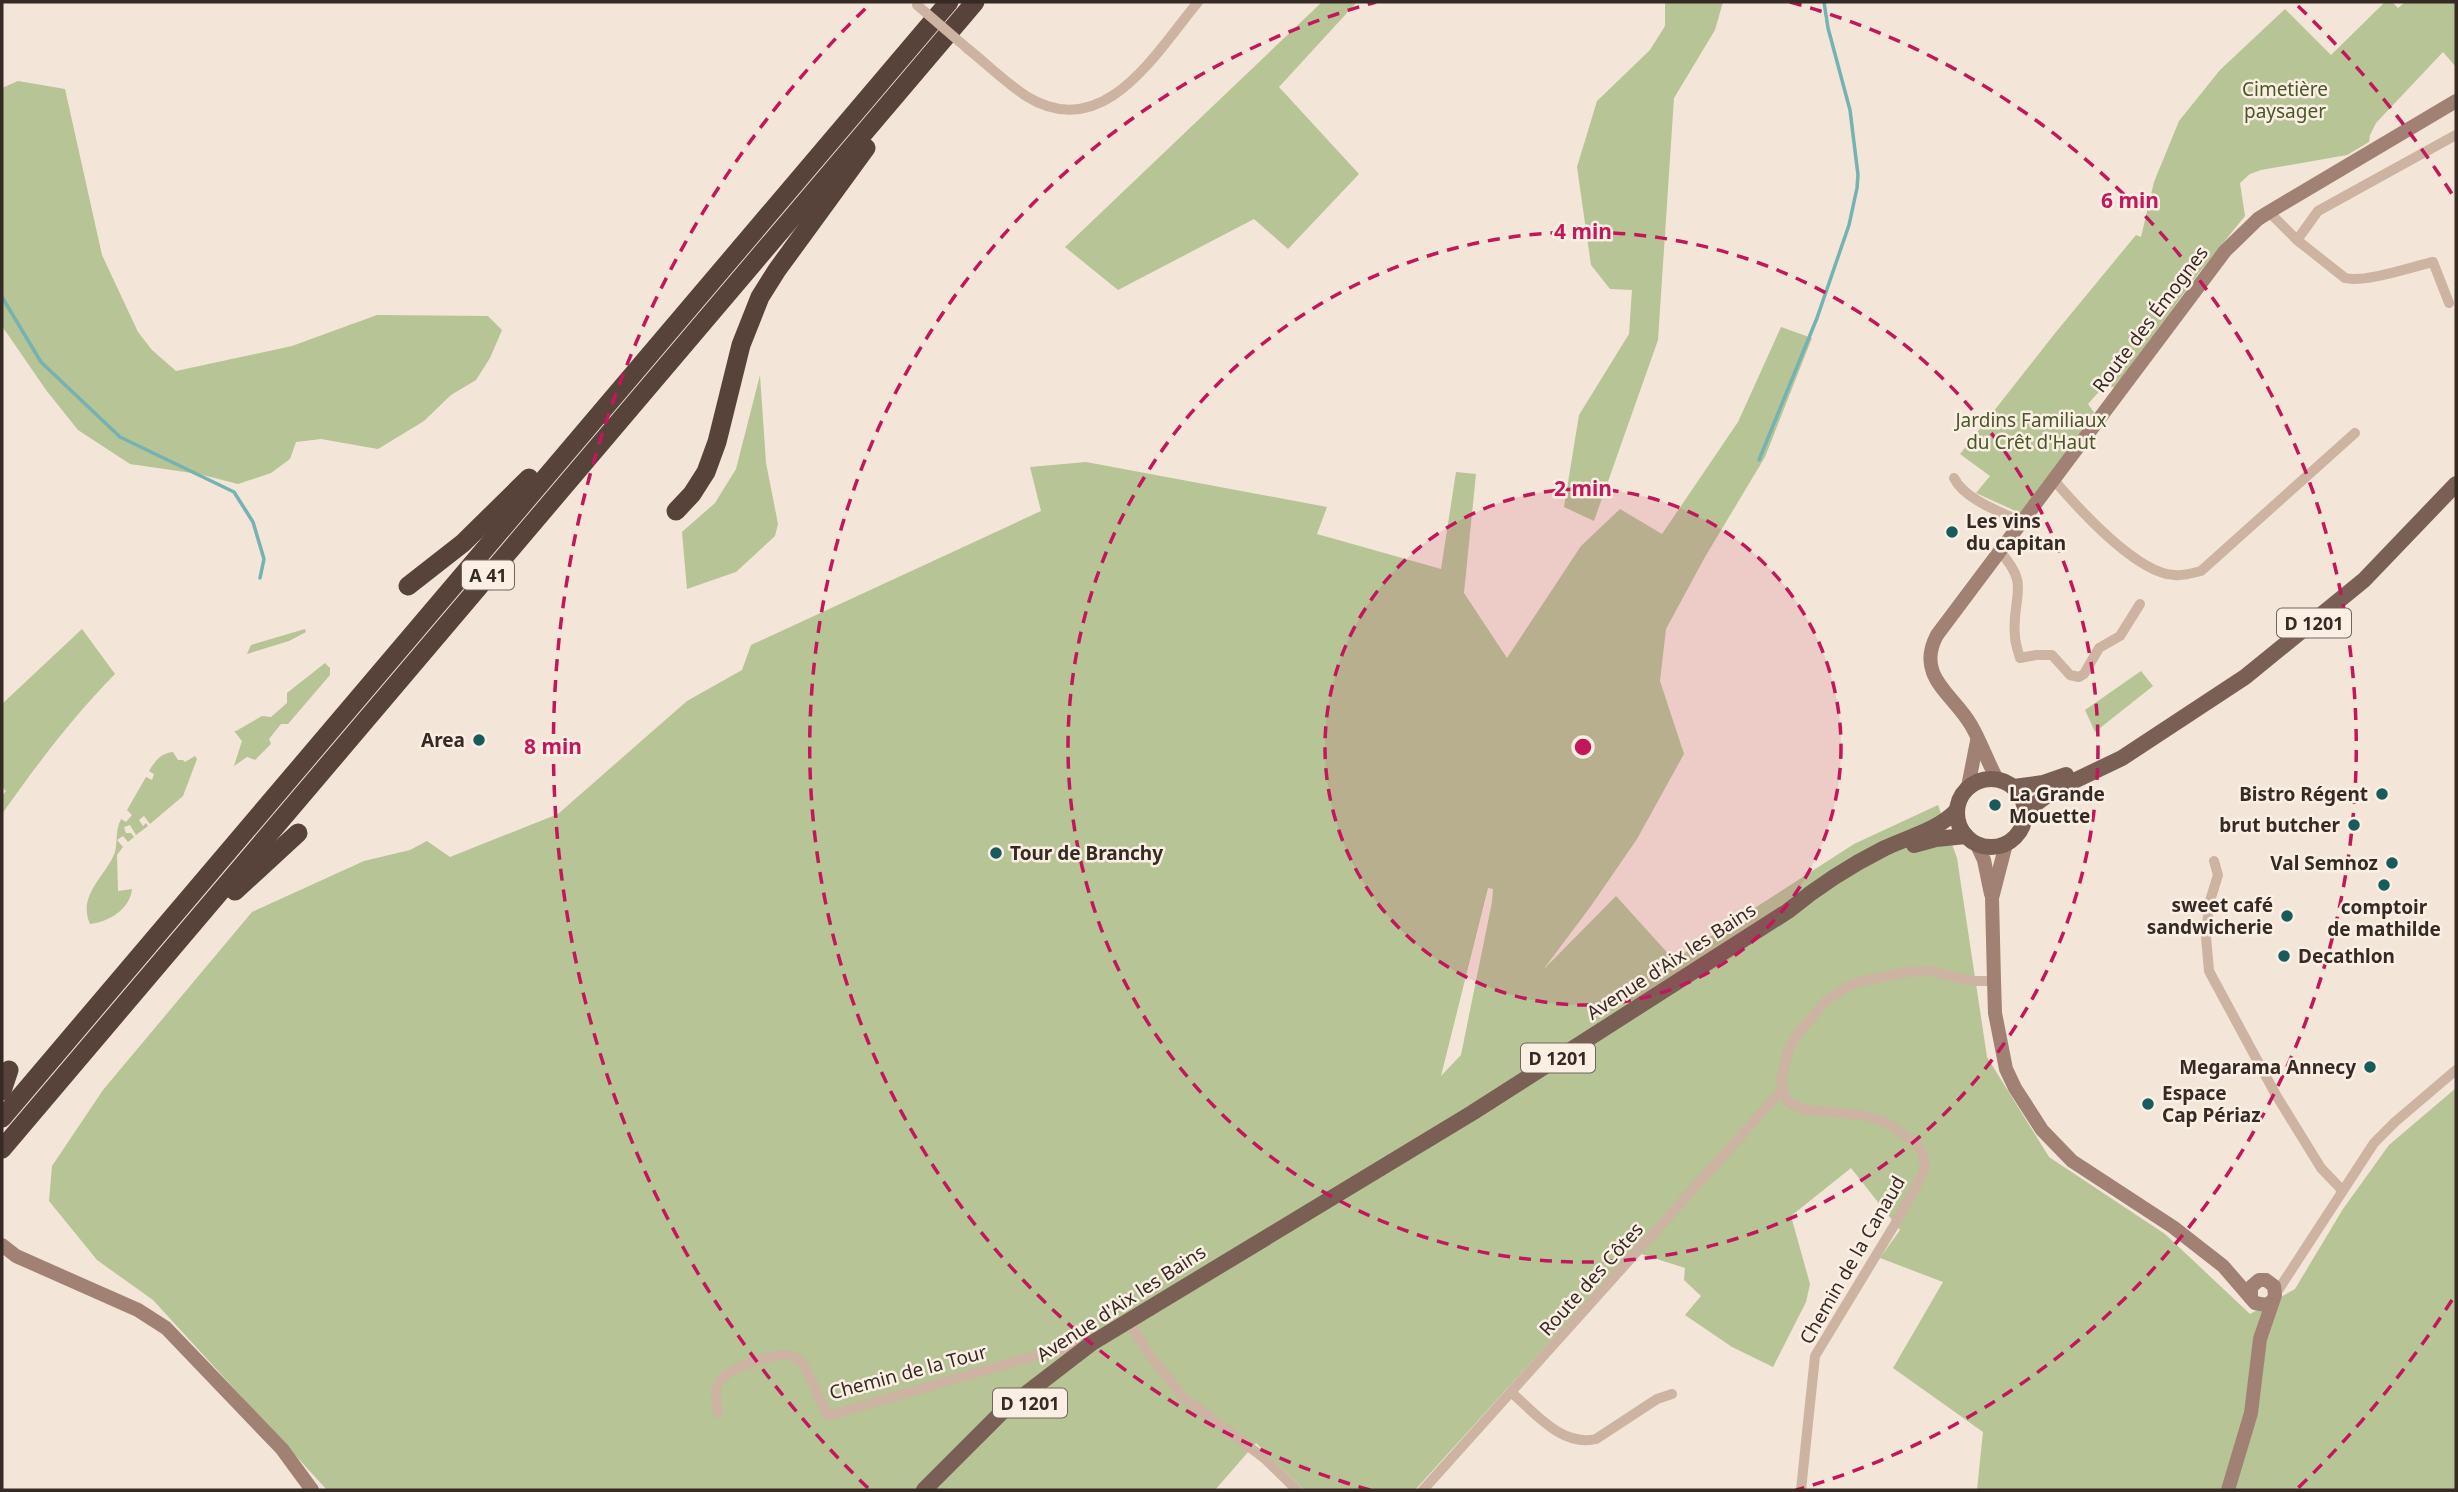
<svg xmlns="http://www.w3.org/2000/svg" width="2458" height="1492" font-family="'Noto Sans',sans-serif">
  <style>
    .green { fill: #b7c496; fill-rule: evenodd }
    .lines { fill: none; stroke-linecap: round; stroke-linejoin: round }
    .stream { stroke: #74b3b2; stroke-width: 3.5 }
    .street { stroke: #ccb3a2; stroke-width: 10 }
    .secondary { stroke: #a08174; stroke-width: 14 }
    .primary { stroke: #7a5f55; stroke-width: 16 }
    .highway { stroke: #58433b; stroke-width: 19 }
    .street-bridge { stroke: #ccb3a2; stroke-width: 10 }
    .ring { fill: none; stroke: #c2185b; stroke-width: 3.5; stroke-dasharray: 12 9 }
    .poi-dot { fill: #175b5c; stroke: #fbefe4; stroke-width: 2.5 }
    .labels { text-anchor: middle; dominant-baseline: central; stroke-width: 5; stroke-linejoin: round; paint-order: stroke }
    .shield { fill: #fbefe4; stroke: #71655e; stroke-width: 2 }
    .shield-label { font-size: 18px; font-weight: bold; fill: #362a25 }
    .park-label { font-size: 19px; fill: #485727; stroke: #fbefe4 }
    .street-label { font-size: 19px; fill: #362a25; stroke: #fbefe4 }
    .poi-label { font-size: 19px; font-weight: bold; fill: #362a25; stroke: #fbefe4; text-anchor: end }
    .centre { fill: #c2185b; stroke: #fbefe4; stroke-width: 3.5 }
    .ring-label { font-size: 21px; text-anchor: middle; font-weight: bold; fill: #c2185b; stroke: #fbefe4; stroke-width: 5; stroke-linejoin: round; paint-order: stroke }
  </style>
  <rect width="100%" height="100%" fill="#f3e5d7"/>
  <g class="green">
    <polygon points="1322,2 1357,2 1279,87 1359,174 1288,249 1254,219 1118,290 1065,247"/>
    <polygon points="1665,2 1723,2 1715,30 1674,98 1658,340 1594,521 1564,507 1579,415 1629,334 1632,290 1610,289 1591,265 1577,167 1597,101 1650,50 1665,26"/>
    <polygon points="2385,2 2392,2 2398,8 2405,2 2456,2 2456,67 2443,52 2376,123 2370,135 2369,142 2347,155 2261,170 2250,174 2240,183 2245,216 2198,274 2115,387 2103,387 2088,404 2095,414 2020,513 1976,493 1990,476 1960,454 2056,332 2136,235 2141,237 2154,182 2179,121 2220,70 2285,9 2331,55"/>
    <polygon points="18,81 65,89 102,255 138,332 152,350 176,371 292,346 377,315 488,316 502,330 490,358 476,380 451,395 424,421 378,449 321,439 296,442 290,459 271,473 238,484 199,474 130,464 78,430 46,390 2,326 2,88"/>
    <path d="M1781,327L1812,338L1765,457L1705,557L1666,629L1660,681L1684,754L1637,839L1591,906L1543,970L1616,896L1674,960L1854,844L1938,805L1957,858L1987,1057L2049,1157L2165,1234L2250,1314L2295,1289L2343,1209L2389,1145L2456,1088V1490H1977L1983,1432L1893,1368L1943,1282L1880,1258L1900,1230L1851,1168L1791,1216L1810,1284L1806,1302L1773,1367L1732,1347L1685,1315L1701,1296L1684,1280L1685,1268L1632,1251L1415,1490H1304L1256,1443L1215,1490H327L153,1300L97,1260L49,1201L52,1166L103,1090L252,912L364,861L410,850L427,841L450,857L558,814L687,701L742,670L751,645L1041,511L1030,467L1086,462L1327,507L1317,534L1441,569L1456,472L1476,474L1464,593L1507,658L1581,546L1620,509L1662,534L1738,422ZM1488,888L1493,889L1492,902L1461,1055L1441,1076Z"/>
    <polygon points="760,375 766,463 778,524 775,536 736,572 687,589 682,532 715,503 736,469"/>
    <path d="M82,629L115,674C71,719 38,763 2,814V796L6,791L2,787V704Z"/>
    <polygon points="305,629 306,632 289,641 247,654 251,645"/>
    <polygon points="325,663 330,668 330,675 288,724 281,724 269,739 271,744 255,760 247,757 234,766 242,741 234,731 236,731 262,716 271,717 287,703 287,693"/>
    <polygon points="2141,671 2153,686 2095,732 2085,710"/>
    <path d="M173,752L178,760H183L185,762L195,756L197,759L183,796L150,824L144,816L139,820L143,826L146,823L148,826L136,835L130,825L124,827L126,833H131L134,837L128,842L123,836L117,840L123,847L117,855L118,891L132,889C130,909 109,922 90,924C78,897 102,879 113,857C119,846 114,832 121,819L126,822L132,815L127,810L146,777L152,780L154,774L149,771C155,761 161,753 173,752Z"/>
  </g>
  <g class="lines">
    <g class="stream">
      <polyline points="2,297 41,362 120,437 234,492 253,522 264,559 260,578"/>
      <polyline points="1759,460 1817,318 1849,225 1857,188 1858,175 1850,110 1828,28 1824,2"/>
    </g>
    <g class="street">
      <path d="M968,49C987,64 1006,83 1026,96C1104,145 1156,52 1198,2"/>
      <path d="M2269,212L2297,240L2345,278C2365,283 2411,267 2433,262L2449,303"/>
      <polyline points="2297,240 2318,211 2456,135"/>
      <path d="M1954,478C1965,500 2001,512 2022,522"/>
      <path d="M2053,479C2077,507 2137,574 2175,575C2183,576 2193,573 2201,571L2355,433"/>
      <path d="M2000,552C2032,586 2011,597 2015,636C2015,643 2018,651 2020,658L2036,655H2052L2070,675L2079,677L2084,674L2099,648L2120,636L2140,604"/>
      <polyline points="2214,861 2218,875 2209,904 2206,937 2209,971 2276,1095 2321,1168 2342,1190"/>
      <polyline points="2275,1295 2374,1143 2395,1122 2456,1070"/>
      <polyline points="1133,1329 1146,1350 1183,1397 1264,1458 1297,1490"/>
      <path d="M1512,1393C1535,1413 1562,1447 1596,1439L1657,1399L1672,1394"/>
      <path d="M718,1413C717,1405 714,1393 717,1386C722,1369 768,1355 785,1355C793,1355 798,1359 804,1365L828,1416L1047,1352L1089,1344"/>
      <polyline points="1423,1490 1782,1090"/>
      <polyline points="1801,1490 1815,1356 1895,1224 1922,1175 1925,1163 1922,1151 1914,1142 1886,1122 1863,1115 1807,1110 1789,1103 1784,1094 1781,1081 1789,1048 1799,1032 1827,1000 1843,989 1858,982 1907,972 1930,971 1972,981 1994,981"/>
    </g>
    <g class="secondary">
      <path d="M1997,779C1987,761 1981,742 1971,725C1953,694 1915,676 1937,635L2225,251L2258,219L2269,212L2456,101"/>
      <polyline points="1968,787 1977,741"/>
      <polyline points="2006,844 1992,898 1994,981 1995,1013 2006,1069 2015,1088 2042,1130 2072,1161 2173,1227 2223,1266 2255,1303 2266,1305 2271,1302"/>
      <polyline points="1977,845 1984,860 1991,894"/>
      <polyline points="2,1245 16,1256 138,1310 166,1328 282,1449 312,1490"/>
      <polyline points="2228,1490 2251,1413 2260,1339 2275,1295 2274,1286 2266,1280 2259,1280 2251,1287 2251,1298"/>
    </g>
    <g class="primary">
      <circle cx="1991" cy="813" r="34"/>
      <polyline points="2014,787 2043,783 2066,775"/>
      <polyline points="2026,811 2053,791 2122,758 2245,677 2364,580 2456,484"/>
      <polyline points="1914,845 1936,839 1966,836"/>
      <path d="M924,1490L1001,1413L1092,1343L1472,1113L1788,911C1817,887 1851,865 1885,848C1909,837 1938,830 1957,810"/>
    </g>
    <g class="highway">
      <polyline points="676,511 692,494 706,472 717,442 741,345 760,297 777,270 866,148"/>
      <polyline points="408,586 463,543 529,478"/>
      <polyline points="235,891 298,833"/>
      <polyline points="2,1091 9,1070"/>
      <polyline points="2,1118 949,2"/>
      <polyline points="2,1149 975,2"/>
    </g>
    <polyline class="street-bridge" points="917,5 968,49"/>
  </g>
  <circle cx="1583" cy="747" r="258" fill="#c2185b" fill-opacity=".12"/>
  <g class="ring">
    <circle cx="1583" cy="747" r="258"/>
    <circle cx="1583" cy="747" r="515"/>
    <path d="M1370 1490A773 773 0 0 1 1376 2M1790 2A773 773 0 0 1 1796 1490"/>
    <path d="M2452 1300A1030 1030 0 0 1 2298 1488M868 1488A1030 1030 0 0 1 868 6M2298 6A1030 1030 0 0 1 2452 194"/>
  </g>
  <g class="poi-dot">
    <circle cx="1952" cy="532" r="7"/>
    <circle cx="479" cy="740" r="7"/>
    <circle cx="2382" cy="794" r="7"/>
    <circle cx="1995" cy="805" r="7"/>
    <circle cx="2354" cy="825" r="7"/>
    <circle cx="996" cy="853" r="7"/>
    <circle cx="2392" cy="863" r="7"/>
    <circle cx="2384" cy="885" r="7"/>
    <circle cx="2287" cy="916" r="7"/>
    <circle cx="2284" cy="956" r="7"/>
    <circle cx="2370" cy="1067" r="7"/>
    <circle cx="2148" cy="1104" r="7"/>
  </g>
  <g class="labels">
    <g class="shield">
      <rect x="462" y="560.5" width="52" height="29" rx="5"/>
      <rect x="2277" y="608.5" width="74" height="29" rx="5"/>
      <rect x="1521" y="1043.5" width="74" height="29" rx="5"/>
      <rect x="993" y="1388.5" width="74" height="29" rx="5"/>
    </g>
    <g class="shield-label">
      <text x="488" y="575">A 41</text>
      <text x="2314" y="623">D 1201</text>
      <text x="1558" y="1058">D 1201</text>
      <text x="1030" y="1403">D 1201</text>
    </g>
    <g class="park-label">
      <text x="2285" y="89">Cimetière<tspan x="2285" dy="22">paysager</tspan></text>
      <text x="2031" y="420">Jardins Familiaux<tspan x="2031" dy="22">du Crêt d'Haut</tspan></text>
    </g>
    <g class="street-label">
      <text transform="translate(2150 319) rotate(-53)">Route des Émognes</text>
      <text transform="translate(1671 961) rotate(-33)">Avenue d'Aix les Bains</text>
      <text transform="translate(1852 1260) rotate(-60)">Chemin de la Canaud</text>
      <text transform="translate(1591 1279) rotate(-48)">Route des Côtes</text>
      <text transform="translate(1121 1303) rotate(-33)">Avenue d'Aix les Bains</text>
      <text transform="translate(908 1372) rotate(-15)">Chemin de la Tour</text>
    </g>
    <g class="poi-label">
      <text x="1966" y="521" text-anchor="start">Les vins<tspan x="1966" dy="22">du capitan</tspan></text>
      <text x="465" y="740">Area</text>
      <text x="2009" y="794" text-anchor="start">La Grande<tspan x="2009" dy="22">Mouette</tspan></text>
      <text x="2368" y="794">Bistro Régent</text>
      <text x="2340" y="825">brut butcher</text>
      <text x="1010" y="853" text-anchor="start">Tour de Branchy</text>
      <text x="2378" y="863">Val Semnoz</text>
      <text x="2273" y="905">sweet café<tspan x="2273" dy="22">sandwicherie</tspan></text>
      <text x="2384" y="907" text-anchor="middle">comptoir<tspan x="2384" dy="22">de mathilde</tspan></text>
      <text x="2298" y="956" text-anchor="start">Decathlon</text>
      <text x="2356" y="1067">Megarama Annecy</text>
      <text x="2162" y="1093" text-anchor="start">Espace<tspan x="2162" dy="22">Cap Périaz</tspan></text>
    </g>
  </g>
  <circle cx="1583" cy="747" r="10" class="centre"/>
  <g class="ring-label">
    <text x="2130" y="208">6 min</text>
    <text x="1583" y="239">4 min</text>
    <text x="1583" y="496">2 min</text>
    <text x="553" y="754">8 min</text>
  </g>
  <rect width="2458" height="1492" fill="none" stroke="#362a25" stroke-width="7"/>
</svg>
